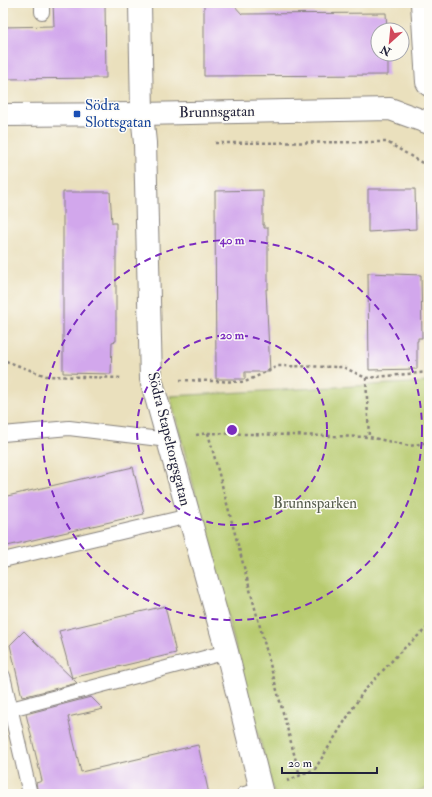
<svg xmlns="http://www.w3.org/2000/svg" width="432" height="797" font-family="'IM FELL Double Pica',serif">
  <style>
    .green { fill: #b7ca6e; stroke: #6c7654 }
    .building { fill: #d2a7ec }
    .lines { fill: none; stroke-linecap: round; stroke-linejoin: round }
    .service-casing { stroke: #86817c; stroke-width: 16 }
    .minor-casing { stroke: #86817c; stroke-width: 24 }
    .path { stroke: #86817c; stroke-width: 2.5; stroke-dasharray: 3 3; stroke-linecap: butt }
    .service { stroke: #fff; stroke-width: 14 }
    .minor { stroke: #fff; stroke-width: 22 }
    .ring { fill: none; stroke: #7b2cbf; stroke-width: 2; stroke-dasharray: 7 5 }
    .transit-dot { fill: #1a4fb4; stroke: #fdfcf7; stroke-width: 1.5 }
    .labels { text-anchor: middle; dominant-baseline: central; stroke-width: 3; stroke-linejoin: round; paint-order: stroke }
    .transit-label { font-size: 15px; fill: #164399; stroke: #fdfcf7; text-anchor: start }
    .street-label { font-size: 15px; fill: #22223b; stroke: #fdfcf7 }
    .park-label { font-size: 15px; fill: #565d4d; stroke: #fdfcf7 }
    .centre { fill: #7b2cbf; stroke: #fdfcf7; stroke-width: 2 }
    .ring-label { font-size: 12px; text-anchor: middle; font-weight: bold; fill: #7b2cbf; stroke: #fdfcf7; stroke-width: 3; stroke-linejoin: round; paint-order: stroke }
  </style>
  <rect width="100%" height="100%" fill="#fdfcf7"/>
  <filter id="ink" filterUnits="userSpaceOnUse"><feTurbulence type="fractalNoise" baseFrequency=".025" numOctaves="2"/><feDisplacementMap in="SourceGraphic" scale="8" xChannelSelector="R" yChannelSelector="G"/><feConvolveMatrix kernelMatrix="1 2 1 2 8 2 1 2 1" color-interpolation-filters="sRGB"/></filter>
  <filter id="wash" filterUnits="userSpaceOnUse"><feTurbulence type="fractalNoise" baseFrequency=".012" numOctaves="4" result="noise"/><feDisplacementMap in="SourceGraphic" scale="16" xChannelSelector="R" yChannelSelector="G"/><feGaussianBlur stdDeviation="0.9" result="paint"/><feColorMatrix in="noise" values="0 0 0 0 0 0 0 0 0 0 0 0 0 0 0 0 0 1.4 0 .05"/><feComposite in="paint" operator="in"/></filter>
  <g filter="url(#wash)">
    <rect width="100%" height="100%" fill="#eae0bd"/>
    <polygon class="green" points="429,382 429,788 407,794 274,794 170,396"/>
    <g id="blocks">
      <g class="building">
        <polygon points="53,3 105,3 106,78 3,79 3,27 54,26"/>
        <polygon points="204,3 232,3 242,14 386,13 387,30 378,30 378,54 388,54 388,75 204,76"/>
        <polygon points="368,189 415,189 416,229 368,232"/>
        <polygon points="263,190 263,225 264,225 264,228 268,228 268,289 266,289 270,372 245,372 245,379 216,379 215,191"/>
        <polygon points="63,192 110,192 112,223 116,223 116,341 112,342 111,374 63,373"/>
        <polygon points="368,273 421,275 422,338 418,338 418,341 417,341 417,369 369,370"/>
        <polygon points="133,467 144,514 3,547 3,497"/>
        <polygon points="165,606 176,653 72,678 59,631"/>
        <polygon points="24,631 35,642 77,683 22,697 10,645"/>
        <polygon points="91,697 103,709 68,717 81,772 198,745 209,794 38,794 36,783 42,781 26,714"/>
      </g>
    </g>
  </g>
  <g filter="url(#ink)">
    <use href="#blocks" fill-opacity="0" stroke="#86817c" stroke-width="1"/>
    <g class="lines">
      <g class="service-casing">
        <g id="service">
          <polyline points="42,3 42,12"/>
          <polyline points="3,434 69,428 168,440"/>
          <polyline points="3,560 189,516"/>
          <polyline points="3,676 30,794"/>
          <polyline points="11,709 227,652"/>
          <polyline points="244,794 261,790"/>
        </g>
      </g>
      <g class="minor-casing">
        <g id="minor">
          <polyline points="140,3 142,114 145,143 151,379 227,652 262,794"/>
          <polyline points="422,3 427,82 429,85"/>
          <polyline points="3,115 142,114 390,109 429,123"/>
        </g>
      </g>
      <g class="path">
        <polyline points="215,143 387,142 429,167"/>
        <polyline points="6,361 46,376 123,378"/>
        <polyline points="366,378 369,437 410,446 429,442"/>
        <polyline points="180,380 245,382 278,366 343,367 366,378 429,372"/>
        <polyline points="208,433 300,776"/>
        <polyline points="196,435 208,433 369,437"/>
        <polyline points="287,781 315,769 363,692 401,651 429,626"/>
      </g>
      <use href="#service" class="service"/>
      <use href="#minor" class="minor"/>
    </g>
  </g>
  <g class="ring">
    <circle cx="232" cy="430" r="95"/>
    <circle cx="232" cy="430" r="190"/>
  </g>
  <rect class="transit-dot" x="73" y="110" width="8" height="8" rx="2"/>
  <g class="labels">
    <g class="transit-label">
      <text x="85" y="105">Södra<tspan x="85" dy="17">Slottsgatan</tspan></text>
    </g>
    <g class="street-label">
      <text transform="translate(217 112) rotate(-1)">Brunnsgatan</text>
      <text transform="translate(169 439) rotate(76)">Södra Stapeltorgsgatan</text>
    </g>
    <g class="park-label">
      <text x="315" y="503">Brunnsparken</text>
    </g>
  </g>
  <circle cx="232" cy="430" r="6" class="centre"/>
  <g class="ring-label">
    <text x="232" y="244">40 m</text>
    <text x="232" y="339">20 m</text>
  </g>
  <rect width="432" height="797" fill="none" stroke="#fdfcf7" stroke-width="16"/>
  <g transform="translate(390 42) rotate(207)"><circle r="19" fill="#fdfcf7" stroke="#a5a5ac"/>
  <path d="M0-3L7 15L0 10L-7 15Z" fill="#d1495b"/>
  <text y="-6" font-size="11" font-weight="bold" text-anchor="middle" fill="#22223b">N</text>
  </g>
  <path d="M282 767v6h95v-6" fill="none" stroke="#22223b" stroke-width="2"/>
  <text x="288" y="767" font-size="12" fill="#22223b" stroke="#fdfcf7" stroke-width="3" paint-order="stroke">20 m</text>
</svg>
